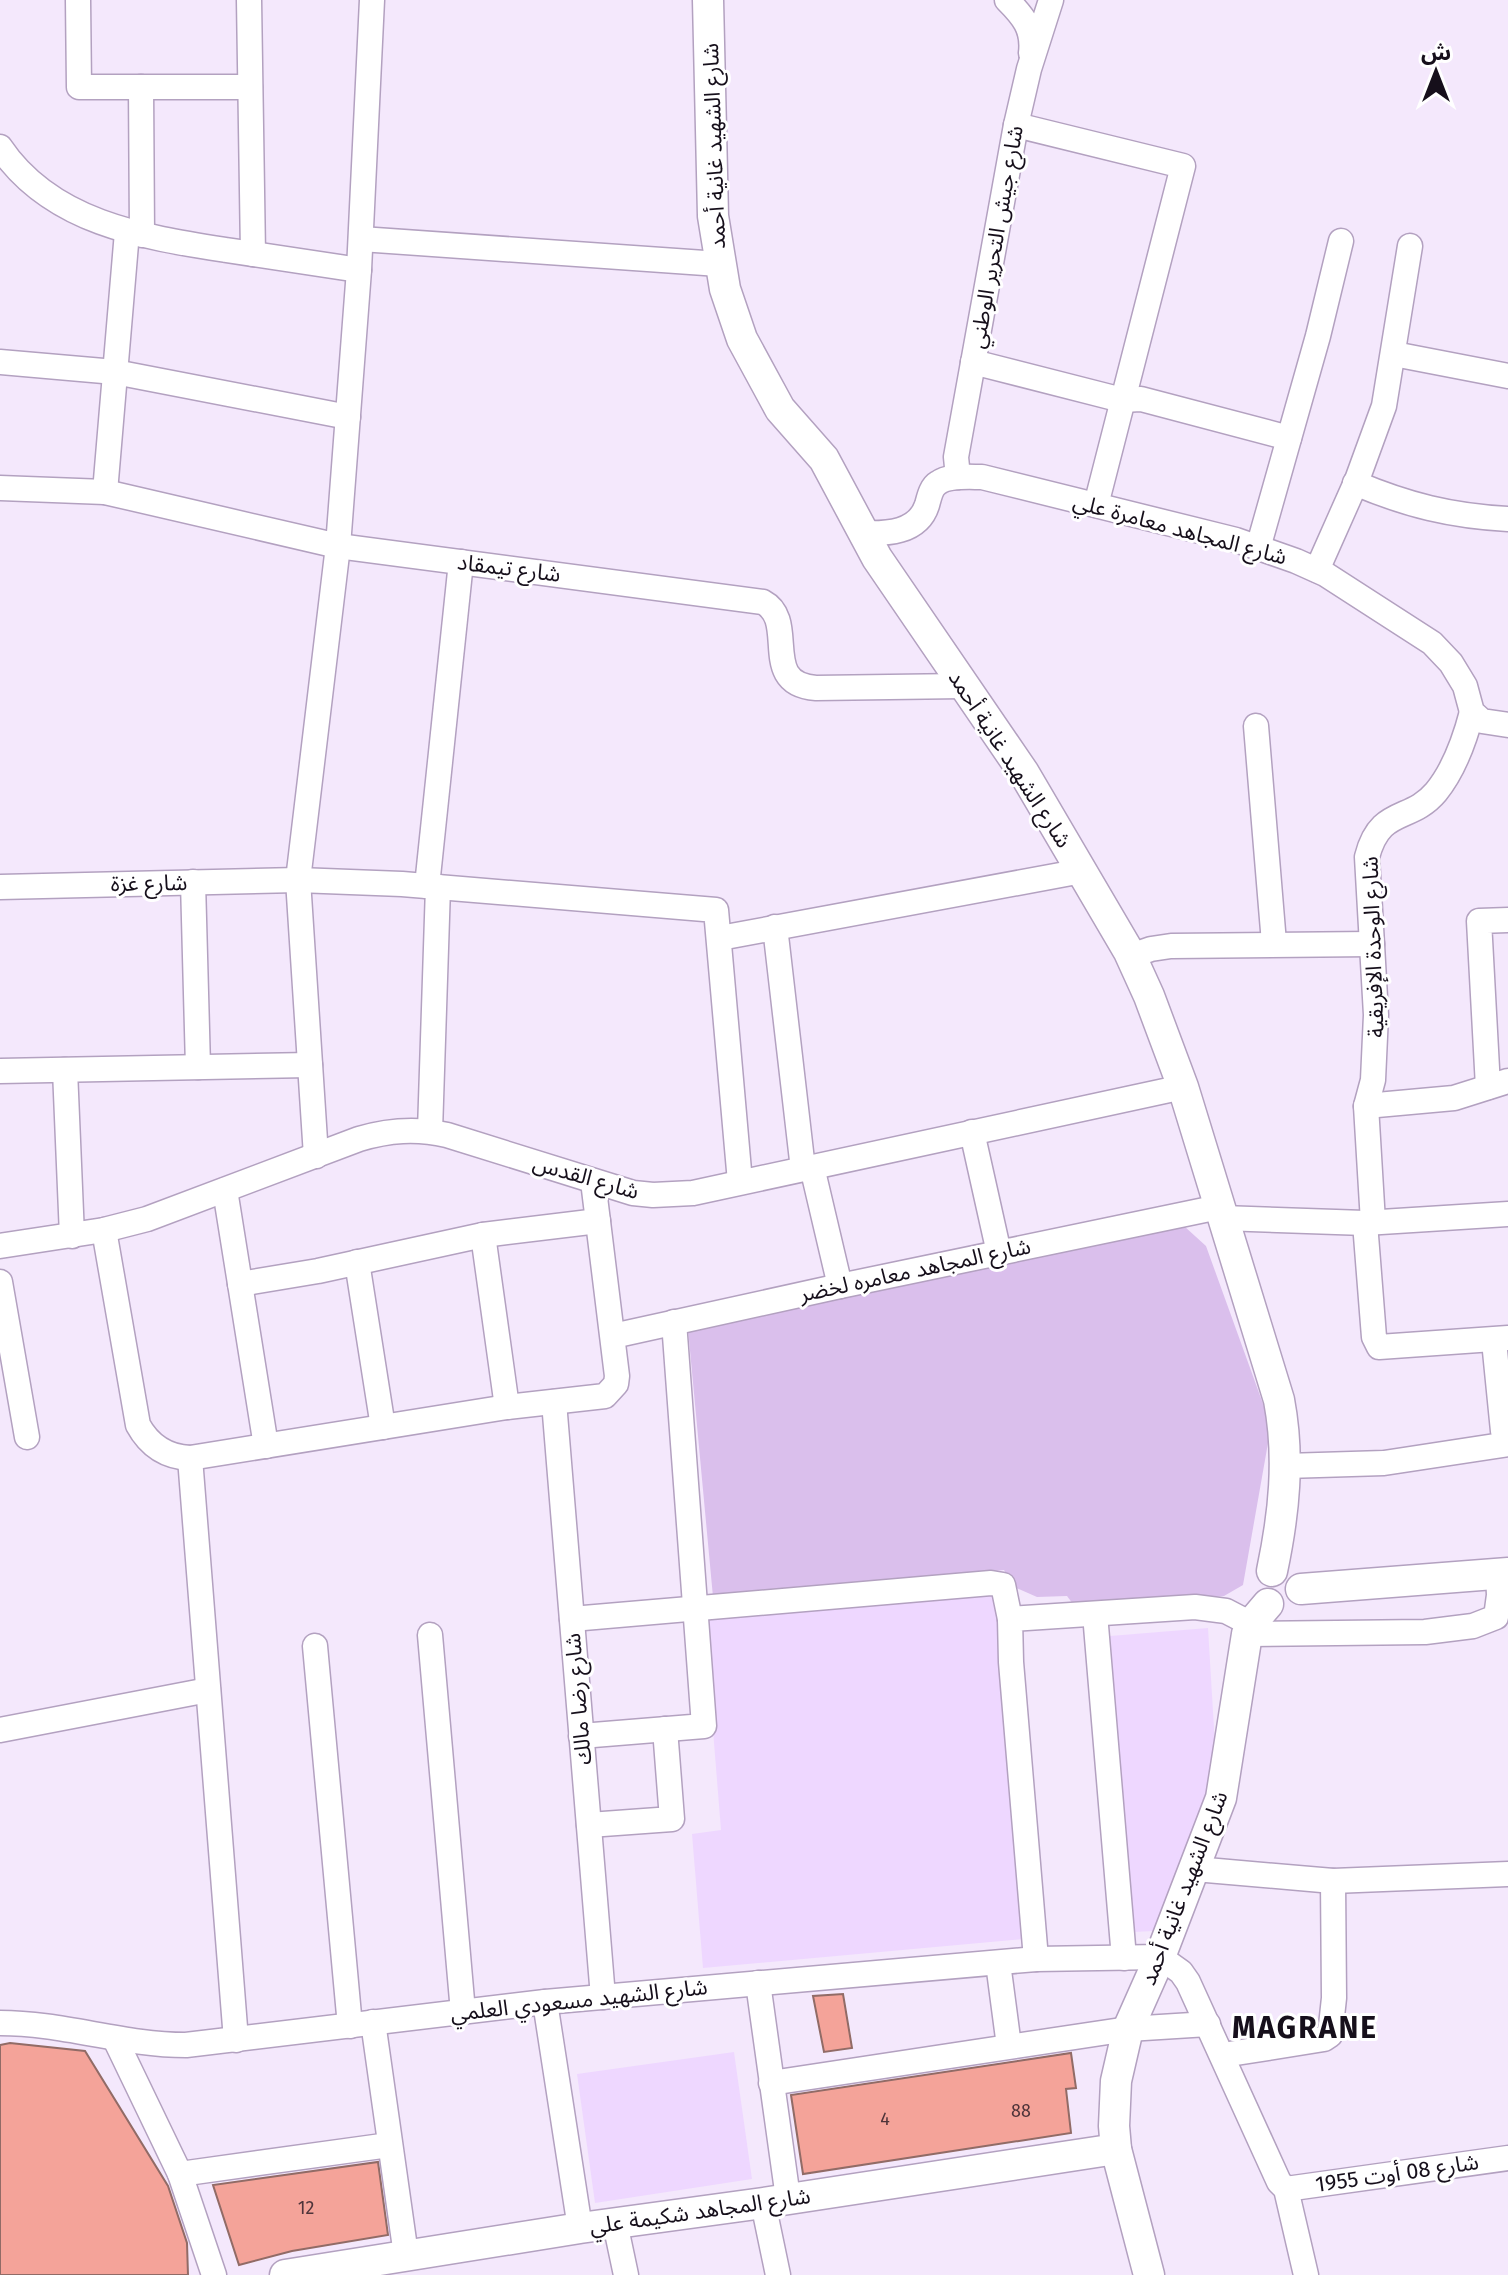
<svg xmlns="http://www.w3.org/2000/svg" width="1508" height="2275" font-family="'Fira Sans','Noto Sans Arabic',sans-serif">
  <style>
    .built { fill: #eed7ff }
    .green { fill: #dabfec }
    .building { fill: #f4a399; stroke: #916b66; stroke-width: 2 }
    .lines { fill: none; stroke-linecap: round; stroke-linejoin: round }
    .minor-casing { stroke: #b3a1c0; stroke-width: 27 }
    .major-casing { stroke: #b3a1c0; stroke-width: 33 }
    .minor { stroke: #fff; stroke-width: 24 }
    .major { stroke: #fff; stroke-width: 30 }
    .labels { text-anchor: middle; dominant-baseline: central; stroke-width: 6; stroke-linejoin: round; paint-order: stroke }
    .number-label { font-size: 18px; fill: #4e343a }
    .street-label { font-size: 22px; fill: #160f1b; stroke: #fff }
    .district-label { font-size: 30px; font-weight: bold; letter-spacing: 2px; fill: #160f1b; stroke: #fff }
  </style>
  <rect width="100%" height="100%" fill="#f4e8fc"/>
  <g class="built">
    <polygon points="996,1594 1023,1939 703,1968 692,1834 721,1830 704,1618"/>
    <polygon points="1208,1628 1216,1762 1211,1786 1153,1931 1134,1932 1110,1636"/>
    <polygon points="734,2052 752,2179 595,2203 577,2074"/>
  </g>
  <polygon class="green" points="1184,1226 1206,1246 1271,1426 1243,1585 1224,1596 1076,1608 1067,1596 1037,1597 1014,1587 1004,1570 713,1597 688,1329"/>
  <g class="building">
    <polygon points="843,1994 852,2048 824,2052 813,1996"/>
    <polygon points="10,2043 85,2051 168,2186 187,2243 188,2275 0,2275 0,2045"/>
    <polygon points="1071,2053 1076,2088 1066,2089 1071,2133 803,2174 791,2095"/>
    <polygon points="378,2162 388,2235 292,2251 239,2265 213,2185"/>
  </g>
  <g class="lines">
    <g class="minor-casing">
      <g id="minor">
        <polyline points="78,0 79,87 250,87"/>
        <polyline points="249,0 253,254"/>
        <path d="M1007,0C1023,16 1034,29 1031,53"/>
        <polyline points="141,87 142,235"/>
        <polyline points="1016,125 1183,166 1096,505"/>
        <path d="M0,147C51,223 143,237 226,250C271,257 315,263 359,270"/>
        <polyline points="361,239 719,264"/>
        <polyline points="1394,354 1508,376"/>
        <polyline points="0,362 115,372 348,417"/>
        <polyline points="973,362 1122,400 1141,399 1289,438"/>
        <polyline points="958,477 956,457 1016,125 1029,69 1051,0"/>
        <path d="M1355,483C1407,505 1451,516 1508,519"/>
        <path d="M0,488L105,492L338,546L763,602C799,621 758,684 816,688L963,686"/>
        <polyline points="105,492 127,232"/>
        <path d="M862,533C886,534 918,533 927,505C929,498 931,487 938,483C948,475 969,477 982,477L1236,540L1296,561L1325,574L1432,643L1451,663L1465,686L1472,712L1482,721L1508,725"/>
        <polyline points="1258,548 1318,336 1341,241"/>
        <polyline points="1317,570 1357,480 1384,406 1410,246"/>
        <polyline points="1256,726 1274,943"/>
        <polyline points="193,882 198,1067"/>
        <polyline points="427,886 461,562"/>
        <polyline points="0,887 298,880 402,884 716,910 740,1182"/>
        <polyline points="775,927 803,1169"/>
        <polyline points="720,938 1082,871"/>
        <polyline points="1131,956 1151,949 1171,946 1372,944"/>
        <polyline points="65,1070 72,1236"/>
        <polyline points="0,1071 310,1065"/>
        <polyline points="1488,1087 1479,921 1508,920"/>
        <polyline points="1366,1106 1454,1098 1508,1081"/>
        <polyline points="430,1131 438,887"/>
        <polyline points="972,1132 999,1253"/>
        <polyline points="316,1156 298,880 338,546 359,270 372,0"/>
        <polyline points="812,1167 840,1286"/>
        <polyline points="225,1190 266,1446"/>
        <polyline points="1222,1218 1365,1223 1508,1214"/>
        <path d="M1373,1222L1366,1106L1373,1080L1376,1015L1367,857C1380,806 1410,823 1436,792C1454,770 1465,739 1472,712"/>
        <polyline points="1365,1223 1374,1337 1379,1347 1508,1338"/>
        <path d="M104,1230L138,1425C149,1445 166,1457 190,1458L507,1407L605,1396L616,1384L617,1376L593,1181"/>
        <polyline points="483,1235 507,1407"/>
        <path d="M0,1246L104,1230L147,1219L359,1139C389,1130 416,1128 447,1135L633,1193L653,1195L693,1193L1183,1087"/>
        <polyline points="357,1262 383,1427"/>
        <polyline points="0,1282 27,1437"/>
        <polyline points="240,1284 318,1271 483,1235 598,1221"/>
        <polyline points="613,1336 840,1286 1219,1207"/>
        <polyline points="1494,1341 1503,1431 1508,1441"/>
        <polyline points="554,1402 603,1997"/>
        <polyline points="190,1458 236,2040"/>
        <polyline points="1286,1466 1384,1463 1508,1444"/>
        <polyline points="1095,1614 1124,1958"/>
        <polyline points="572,1619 991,1583 1003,1585 1010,1619"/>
        <polyline points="1247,1634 1425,1632 1473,1626 1496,1617 1499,1595 1498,1574"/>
        <polyline points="430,1635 463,2012"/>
        <polyline points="315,1646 350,2026"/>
        <polyline points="0,1730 208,1690"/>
        <polyline points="581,1736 704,1726 674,1322"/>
        <polyline points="589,1825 672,1819 665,1729"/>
        <polyline points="1195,1869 1333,1881 1508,1874"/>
        <polyline points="1036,1959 1011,1662 1010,1619 1195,1607 1226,1611 1251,1624"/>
        <polyline points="998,1963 1009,2046"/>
        <polyline points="758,1983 788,2198"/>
        <polyline points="545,2002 580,2228"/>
        <polyline points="373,2022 406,2255"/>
        <path d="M0,2023C63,2023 123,2045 186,2045L545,2002L1036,1959L1160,1957L1181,1972L1188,1982L1279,2182L1286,2189L1306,2275"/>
        <polyline points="115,2039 180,2174 214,2275"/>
        <polyline points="1223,2055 1324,2039 1330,2035 1334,1998 1333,1881"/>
        <polyline points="771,2083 1128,2029 1208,2024"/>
        <polyline points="180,2174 389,2145"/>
        <polyline points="1286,2189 1508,2158"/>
        <polyline points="763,2203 778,2275"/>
        <polyline points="615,2223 626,2275"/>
      </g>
    </g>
    <g class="major-casing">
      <g id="major">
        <path d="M708,0L713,216L725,289L742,339L780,409L824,459L877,558L1024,773L1129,952L1149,996L1183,1087L1279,1400C1290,1458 1284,1514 1272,1571"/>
        <polyline points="1301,1589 1508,1573"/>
        <polyline points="285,2275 580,2228 763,2203 1116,2149"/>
        <polyline points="1149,2275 1116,2149 1114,2126 1116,2081 1128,2029 1160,1957 1221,1798 1247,1634 1251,1624 1268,1604"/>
      </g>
    </g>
    <use href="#minor" class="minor"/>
    <use href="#major" class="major"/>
  </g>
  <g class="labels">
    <g class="number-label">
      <text x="1021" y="2111">88</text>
      <text x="885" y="2119">4</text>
      <text x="306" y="2208">12</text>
    </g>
    <g class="street-label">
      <text transform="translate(714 146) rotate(-92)">شارع الشهيد غانية أحمد</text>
      <text transform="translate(996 237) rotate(-80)">شارع جيش التحرير الوطني</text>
      <text transform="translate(1180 529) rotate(15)">شارع المجاهد معامرة علي</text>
      <text transform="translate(509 568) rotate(7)">شارع تيمقاد</text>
      <text transform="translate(1010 759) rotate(57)">شارع الشهيد غانية أحمد</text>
      <text transform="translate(149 883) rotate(-1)">شارع غزة</text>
      <text transform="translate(1373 947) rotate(-92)">شارع الوحدة الإفريقية</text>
      <text transform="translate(586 1177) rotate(16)">شارع القدس</text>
      <text transform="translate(915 1270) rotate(-12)">شارع المجاهد معامره لخضر</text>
      <text transform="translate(578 1699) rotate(-95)">شارع رضا مالك</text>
      <text transform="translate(1184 1888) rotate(-69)">شارع الشهيد غانية أحمد</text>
      <text transform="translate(579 2000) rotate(-6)">شارع الشهيد مسعودي العلمي</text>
      <text transform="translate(1397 2173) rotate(-8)">شارع 08 أوت 1955</text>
      <text transform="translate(700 2211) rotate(-8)">شارع المجاهد شكيمة علي</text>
    </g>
    <g class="district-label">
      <text x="1305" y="2028">MAGRANE</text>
    </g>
  </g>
  <g transform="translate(1436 72)" stroke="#ffffff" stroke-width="6" paint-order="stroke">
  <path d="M0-6L14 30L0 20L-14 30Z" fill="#160f1b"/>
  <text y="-12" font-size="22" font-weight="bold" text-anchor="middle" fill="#160f1b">ش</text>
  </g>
</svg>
